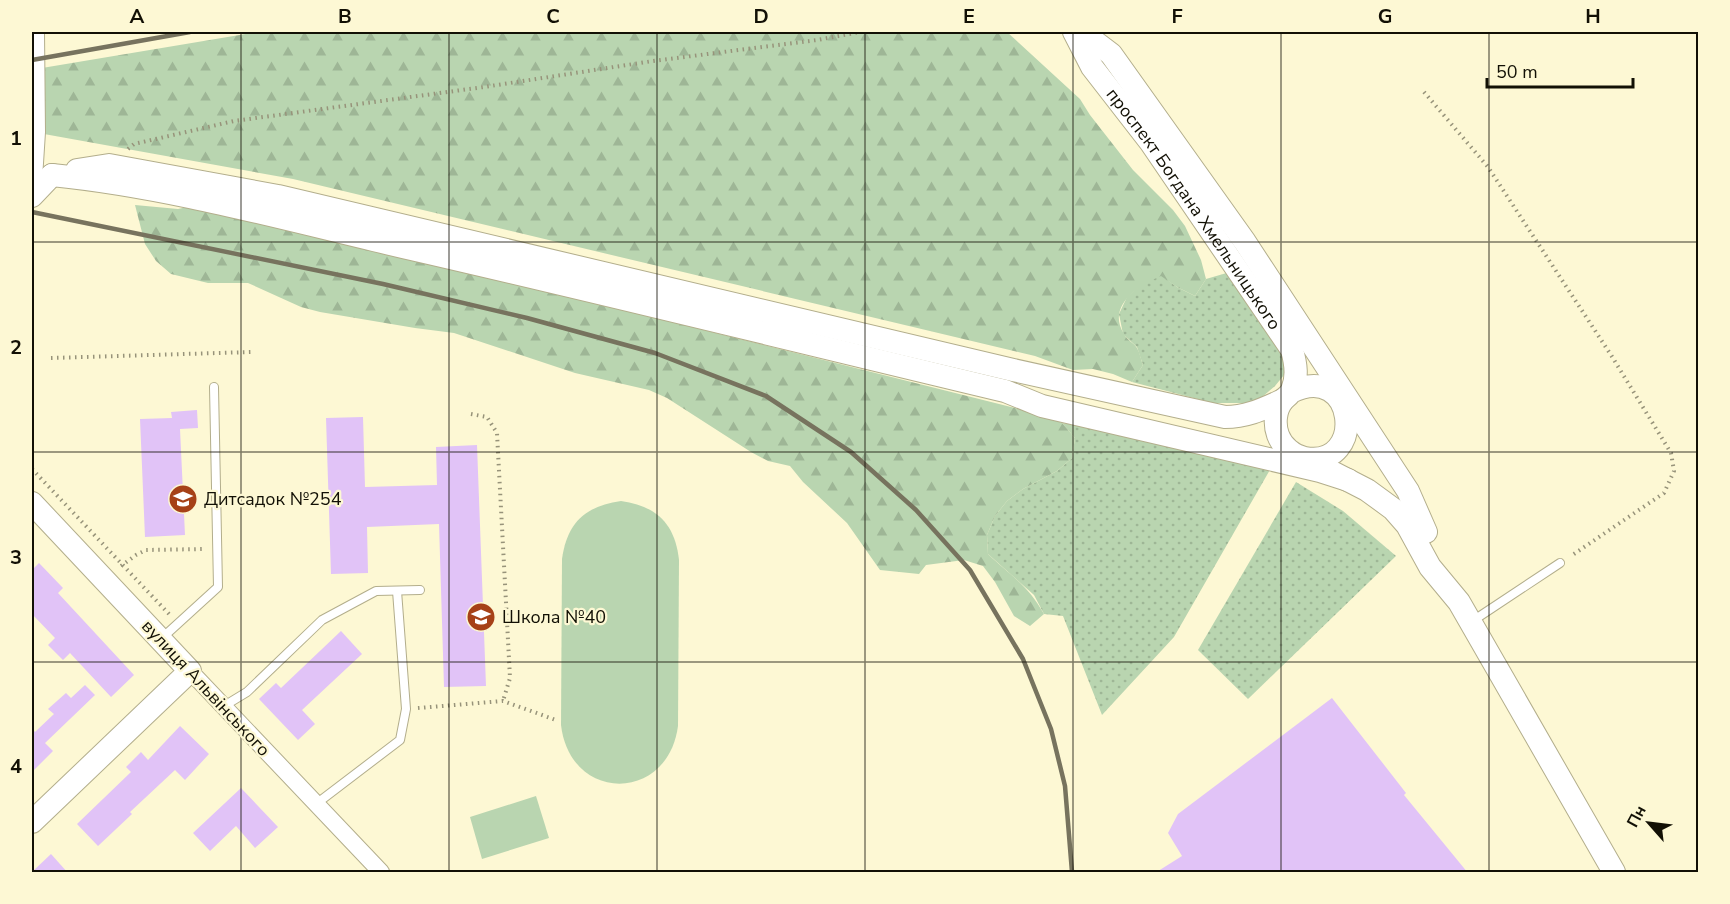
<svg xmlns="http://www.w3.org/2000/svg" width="1730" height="904" font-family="'Nunito Sans',sans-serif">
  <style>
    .grass { fill: url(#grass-dots) }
    .forest { fill: url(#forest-firs) }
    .park { fill: #b9d5b0 }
    .building { fill: #e1c3f7 }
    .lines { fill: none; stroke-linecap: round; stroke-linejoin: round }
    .lane-casing { stroke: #b3ae8c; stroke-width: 10 }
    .street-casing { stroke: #b3ae8c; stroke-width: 18 }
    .secondary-casing { stroke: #b3ae8c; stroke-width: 24 }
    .path { stroke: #97937a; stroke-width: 4; stroke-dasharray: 1.5 4.5; stroke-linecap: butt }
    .lane { stroke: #fff; stroke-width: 8 }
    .street { stroke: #fff; stroke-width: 16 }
    .secondary { stroke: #fff; stroke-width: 22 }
    .rail { stroke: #77735e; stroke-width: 4.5 }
    .grid { fill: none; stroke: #121005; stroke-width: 1.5; stroke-opacity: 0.55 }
    .labels { text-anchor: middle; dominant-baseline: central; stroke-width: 4.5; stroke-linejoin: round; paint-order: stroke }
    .street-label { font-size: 18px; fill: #121005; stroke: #fdf8d4 }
    .poi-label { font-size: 18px; fill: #121005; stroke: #fdf8d4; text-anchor: start }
    .neatline { fill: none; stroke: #121005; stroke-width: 2 }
    .grid-label { font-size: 20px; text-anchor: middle; font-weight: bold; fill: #121005 }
  </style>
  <defs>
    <pattern id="grass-dots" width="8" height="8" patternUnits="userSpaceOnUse" patternTransform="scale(1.5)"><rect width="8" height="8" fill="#b9d5b0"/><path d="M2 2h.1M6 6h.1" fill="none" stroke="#9eb696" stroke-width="1.8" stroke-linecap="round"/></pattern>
    <pattern id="forest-firs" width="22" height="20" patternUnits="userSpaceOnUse" patternTransform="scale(1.5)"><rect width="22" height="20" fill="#b9d5b0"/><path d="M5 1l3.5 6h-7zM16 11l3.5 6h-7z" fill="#9eb696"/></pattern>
  </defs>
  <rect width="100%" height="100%" fill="#fdf8d4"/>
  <g class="grass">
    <polygon points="1230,272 1286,356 1284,375 1275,386 1261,398 1247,403 1213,403 1132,382 1143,365 1137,347 1123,334 1119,314 1127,297 1142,284 1161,275 1177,287 1195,296 1206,279"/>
    <polygon points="1062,423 1123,433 1271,468 1174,637 1102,715 1063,616 1044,614 1034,595 988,554 987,535 995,516 1007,501 1023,489 1057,471 1072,458 1075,438"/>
    <polygon points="1296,482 1343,511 1396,556 1248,699 1198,650"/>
  </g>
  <g class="forest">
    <path d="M258,32H1007L1080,99L1090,115L1133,170L1173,210L1185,226L1201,260L1206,279L1195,296L1177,287L1161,276C1139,285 1106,306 1124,334C1127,340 1134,343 1137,348C1140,353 1141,360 1143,365L1132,382L1113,374L1093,369L1073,370L1035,356L293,179L44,134L42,68Z"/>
    <path d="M201,204L1043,415L1062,423L1075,438L1072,458L1057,471L1023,489L1007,501L995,516L987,535L988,554C1011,576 1028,585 1044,614L1030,626L1014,616L995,582L983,566L964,560L926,565L919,574L880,570L847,523L803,482L790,466L768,461L751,452L667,398L649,390L575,373L454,333L415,328L320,312L301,307L248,283H208L171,274L156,261L145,244L135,205L178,209Z"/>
  </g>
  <g class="park">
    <path d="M621,501C657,506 675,524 679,560L678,726C668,803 570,803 561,725L562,559C567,523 585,506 621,501Z"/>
    <polygon points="536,796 549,838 482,859 470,817"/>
  </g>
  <g class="building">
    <polygon points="197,410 198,428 180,429 185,535 145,537 140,419 172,418 171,412"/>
    <polygon points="363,417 365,487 437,485 436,447 477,445 486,686 444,687 439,524 367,527 368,573 331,574 326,418"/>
    <polygon points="39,563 63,588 58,593 134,675 111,697 70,653 63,660 48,645 55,638 32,614 32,570"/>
    <polygon points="341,631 362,654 302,710 315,724 298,740 259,699 276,683 281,688"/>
    <polygon points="85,685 95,695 45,743 53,751 32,772 32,728 35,732 54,714 48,709 66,693 71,698"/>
    <polygon points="1332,698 1406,793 1404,795 1468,873 1155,873 1182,856 1168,833 1178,814"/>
    <polygon points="180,726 209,754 185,780 175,770 130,812 132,814 98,846 77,824 131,772 126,767 141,752 148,760"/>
    <polygon points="241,788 278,827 255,848 236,826 210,851 193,833"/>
    <polygon points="51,854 68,873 32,873 32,872"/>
  </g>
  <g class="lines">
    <g class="lane-casing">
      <g id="lane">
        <polyline points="1471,622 1560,563"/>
        <polyline points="161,639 218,587 214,387"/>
        <polyline points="224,706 247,692 322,620 376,591 420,590"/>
        <polyline points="316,804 400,740 406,709 397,591"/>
      </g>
    </g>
    <g class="street-casing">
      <g id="street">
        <polyline points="33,194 37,132 36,32"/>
        <polyline points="190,671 381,872"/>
      </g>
    </g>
    <g class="secondary-casing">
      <g id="secondary">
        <path id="s1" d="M1074,32L1092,67L1151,143L1292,350C1296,364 1298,377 1292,390C1290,395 1286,397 1283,400C1275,410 1274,424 1278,435C1282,446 1293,456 1305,458C1367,469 1357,360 1291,392"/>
        <polyline points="1082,32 1111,54 1245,242 1408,491 1426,532"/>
        <path d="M77,170L109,165L278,196L1013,370L1225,417C1247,417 1263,409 1283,400"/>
        <path d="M52,175C171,187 287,220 403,247C604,293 804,343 1005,391L1042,406L1320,471L1348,480"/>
        <polyline points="32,196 52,175"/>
        <polyline points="1334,473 1367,490 1393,509 1407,525 1430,567 1459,602 1614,872"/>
        <polyline points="32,503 190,671 32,822"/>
      </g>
    </g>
    <g class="path">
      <polyline points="1424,92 1488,167 1611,355 1671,453 1674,471 1664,493 1571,556"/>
      <polyline points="128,149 134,144 234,121 484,87 653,61 817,40 860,32"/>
      <polyline points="51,358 251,352"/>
      <polyline points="471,414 487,417 497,433 510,678 503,701"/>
      <polyline points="32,469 169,614"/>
      <polyline points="121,566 136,555 146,550 205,549"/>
      <polyline points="418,708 503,701 556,720"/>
    </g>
    <use href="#lane" class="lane"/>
    <use href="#street" class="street"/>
    <use href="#secondary" class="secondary"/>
    <g class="rail">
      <polyline points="32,60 190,32"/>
      <polyline points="32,212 383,284 527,318 655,353 766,396 851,452 916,510 970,570 1023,659 1051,729 1065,786 1072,872"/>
    </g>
  </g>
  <path class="grid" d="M241,32V872M449,32V872M657,32V872M865,32V872M1073,32V872M1281,32V872M1489,32V872M32,242H1698M32,452H1698M32,662H1698"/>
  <defs>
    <g id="school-disc" transform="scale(1.5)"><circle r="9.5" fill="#a64117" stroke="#fdf8d4"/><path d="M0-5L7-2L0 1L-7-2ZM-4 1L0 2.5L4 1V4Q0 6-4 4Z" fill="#fff"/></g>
  </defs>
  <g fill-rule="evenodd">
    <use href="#school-disc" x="183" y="499"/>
    <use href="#school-disc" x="481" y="617"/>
  </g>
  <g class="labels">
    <g class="street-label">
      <text stroke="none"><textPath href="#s1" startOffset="214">проспект Богдана Хмельницького</textPath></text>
      <text transform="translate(206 688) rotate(47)">вулиця Альвінського</text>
    </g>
    <g class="poi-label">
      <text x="204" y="499">Дитсадок №254</text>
      <text x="502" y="617">Школа №40</text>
    </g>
  </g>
  <rect width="1730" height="904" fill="none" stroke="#fdf8d4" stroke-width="66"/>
  <g transform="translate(1649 823) rotate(298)" stroke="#fdf8d4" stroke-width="4.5" paint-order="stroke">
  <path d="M0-4.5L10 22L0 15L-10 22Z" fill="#121005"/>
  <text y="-9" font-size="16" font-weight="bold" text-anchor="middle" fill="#121005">Пн</text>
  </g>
  <path d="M1487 78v9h146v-9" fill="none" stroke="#121005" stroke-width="3"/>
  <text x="1496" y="78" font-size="18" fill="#121005" stroke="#fdf8d4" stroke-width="4.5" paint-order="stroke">50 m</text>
  <rect x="33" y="33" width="1664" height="838" class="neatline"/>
  <g class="grid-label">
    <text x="137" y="23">A</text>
    <text x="345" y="23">B</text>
    <text x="553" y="23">C</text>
    <text x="761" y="23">D</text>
    <text x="969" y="23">E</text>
    <text x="1177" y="23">F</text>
    <text x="1385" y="23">G</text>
    <text x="1593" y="23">H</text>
    <text x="16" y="145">1</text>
    <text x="16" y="354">2</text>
    <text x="16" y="564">3</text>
    <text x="16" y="773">4</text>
  </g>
</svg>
